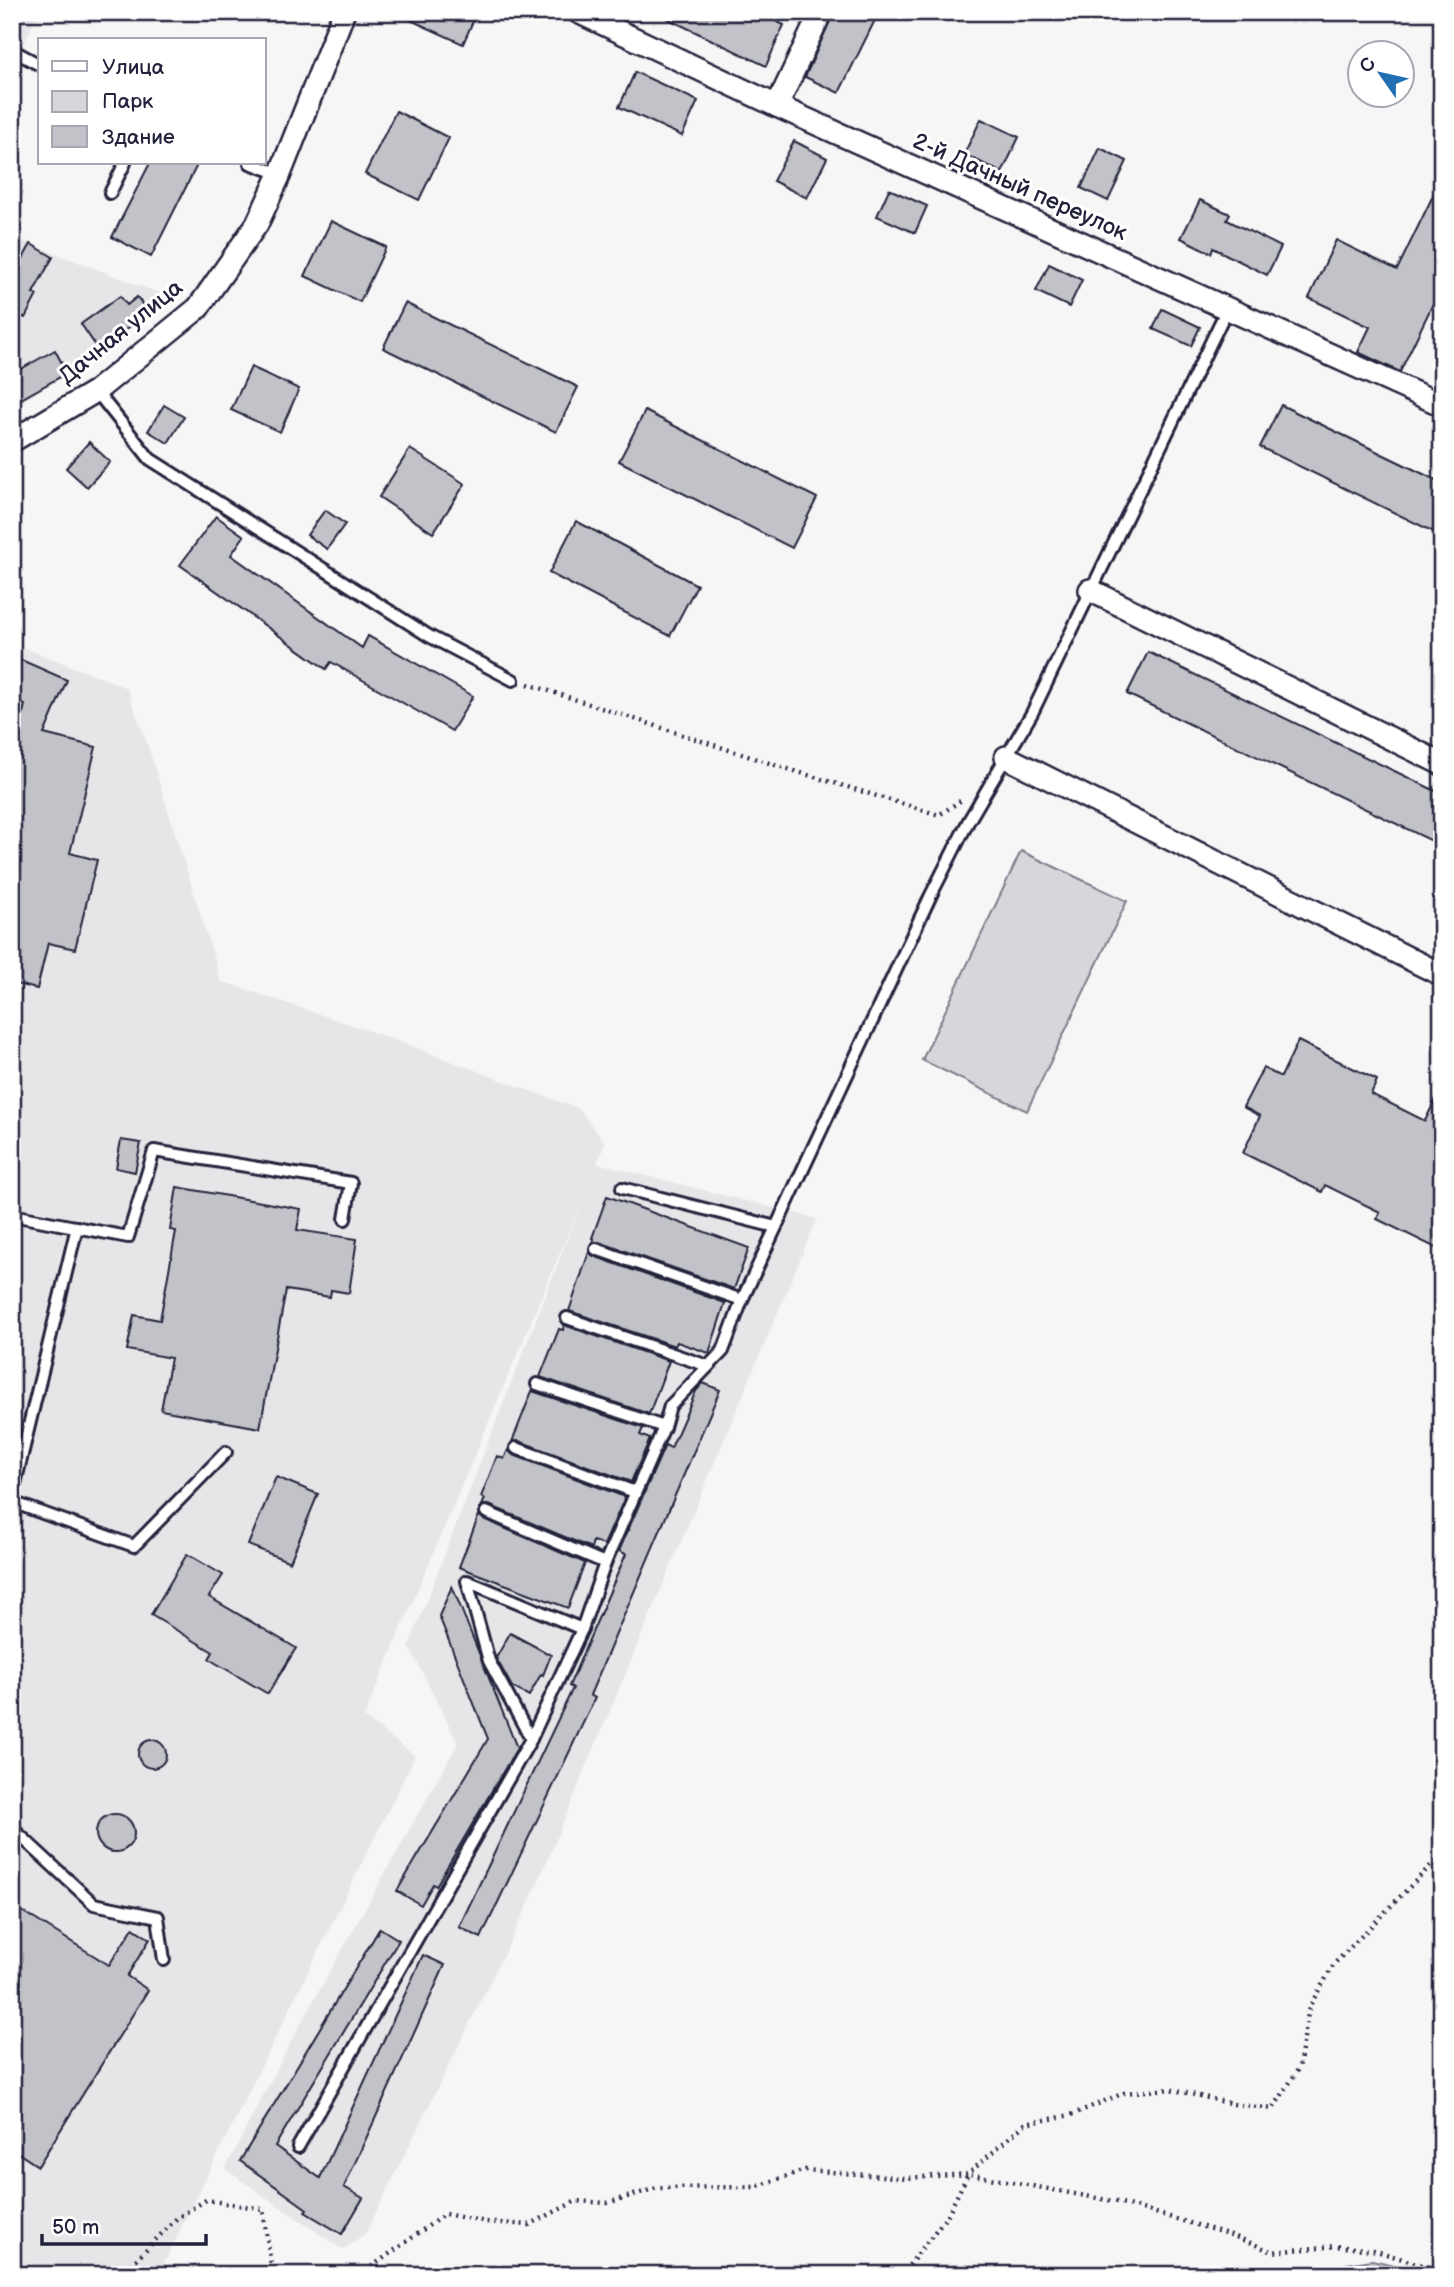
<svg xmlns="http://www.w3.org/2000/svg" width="1454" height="2287" font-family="'Balsamiq Sans',sans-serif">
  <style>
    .built { fill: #e6e6e9 }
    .green { fill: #d7d7db; stroke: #7c7c8b; stroke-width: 2 }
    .building { fill: #c2c2c9; stroke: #22223b; stroke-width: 2 }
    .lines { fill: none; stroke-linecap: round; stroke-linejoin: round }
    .lane-casing { stroke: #22223b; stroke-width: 16 }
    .street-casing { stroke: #22223b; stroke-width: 26 }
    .path { stroke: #22223b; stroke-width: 4.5; stroke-dasharray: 2 5; stroke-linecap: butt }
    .lane { stroke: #fff; stroke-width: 10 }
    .street { stroke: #fff; stroke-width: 21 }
    .labels { text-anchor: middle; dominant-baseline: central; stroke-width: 6; stroke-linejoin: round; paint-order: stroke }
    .street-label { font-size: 23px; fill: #22223b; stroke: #fff }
  </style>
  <rect width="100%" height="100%" fill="#f6f6f7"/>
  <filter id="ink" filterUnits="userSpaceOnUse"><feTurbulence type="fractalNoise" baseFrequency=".0143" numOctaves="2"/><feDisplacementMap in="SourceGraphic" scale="14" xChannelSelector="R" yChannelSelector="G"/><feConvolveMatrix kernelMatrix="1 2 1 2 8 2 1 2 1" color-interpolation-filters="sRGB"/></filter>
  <g filter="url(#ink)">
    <g class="built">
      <polygon points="12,12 39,12 20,51 12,48"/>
      <polygon points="12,237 172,298 12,409"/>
      <polygon points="12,643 127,688 148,746 221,981 384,1036 579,1109 605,1143 597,1163 817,1219 530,1901 366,2233 343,2250 225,2169 296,2032 458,1743 409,1646 582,1201 364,1717 415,1756 158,2275 12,2275"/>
    </g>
    <g class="green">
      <polygon points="1021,851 1127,901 1027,1111 922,1060"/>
      <polygon points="1372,2260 1421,2271 1427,2275 1317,2275 1347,2264"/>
    </g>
    <g class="building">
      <polygon points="393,12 477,12 463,44"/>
      <polygon points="654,12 757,12 784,25 766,66"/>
      <polygon points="834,12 879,12 839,93 805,77"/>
      <polygon points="635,72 698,101 682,136 619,107"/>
      <polygon points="396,111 449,138 419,200 365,174"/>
      <polygon points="981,119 1019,137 1002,173 964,154"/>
      <polygon points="794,141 827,158 807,198 773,181"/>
      <polygon points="1100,148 1127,161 1108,201 1081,188"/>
      <polygon points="150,163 198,163 151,257 112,237"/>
      <polygon points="1442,177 1442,285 1400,372 1358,352 1370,327 1309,298 1336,240 1397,270"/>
      <polygon points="889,189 927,206 915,233 877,216"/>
      <polygon points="1200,200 1230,214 1227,220 1281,247 1267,275 1213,248 1211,253 1181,238"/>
      <polygon points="331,221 386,247 360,302 305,276"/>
      <polygon points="31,244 53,257 33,293 37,295 25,318 12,311 12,278"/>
      <polygon points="1049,264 1082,280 1069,307 1036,291"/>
      <polygon points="120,296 127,305 137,297 149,313 98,349 81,324"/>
      <polygon points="405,303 578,387 556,432 383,348"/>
      <polygon points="1162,309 1200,327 1191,346 1153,329"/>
      <polygon points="55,350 67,373 12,404 12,374"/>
      <polygon points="251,367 299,389 280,432 231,410"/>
      <polygon points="164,405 184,417 168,443 148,431"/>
      <polygon points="1281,405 1442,483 1442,536 1260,447"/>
      <polygon points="645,411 817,498 792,548 619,461"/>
      <polygon points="89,442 110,462 87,487 66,468"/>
      <polygon points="410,449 465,484 433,533 379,497"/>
      <polygon points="325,510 345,524 327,549 307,535"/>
      <polygon points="216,516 244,536 231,555 362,648 368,636 473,696 452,731 331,662 326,669 180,565"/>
      <polygon points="576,521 697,585 670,636 549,573"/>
      <polygon points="1148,652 1442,794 1442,826 1434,842 1127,694"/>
      <polygon points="12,656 67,680 44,734 96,747 70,853 97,860 75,949 48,943 37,989 12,983 12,756 25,705 12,700"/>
      <polygon points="1298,1041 1377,1080 1371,1094 1425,1121 1442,1086 1442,1251 1377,1219 1380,1212 1325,1185 1322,1192 1243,1153 1260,1116 1243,1107 1263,1068 1281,1077"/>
      <polygon points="121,1140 141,1143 135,1172 116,1168"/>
      <polygon points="177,1187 301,1209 297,1230 357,1239 349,1293 331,1290 330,1297 286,1290 260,1428 161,1410 171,1358 127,1350 134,1315 160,1320 176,1231 170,1230"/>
      <polygon points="607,1196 749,1248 734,1289 599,1242 593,1242 594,1239 592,1238"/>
      <polygon points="589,1252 593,1256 725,1303 709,1353 677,1342 675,1346 569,1311"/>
      <polygon points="564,1325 669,1361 649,1414 540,1377 559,1329 563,1330"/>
      <polygon points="703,1383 720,1390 590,1695 595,1698 481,1938 459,1927 573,1688 569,1686 626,1554 619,1551 665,1445 671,1448 696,1391"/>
      <polygon points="532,1391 643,1428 640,1435 650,1439 631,1482 519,1441 512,1442"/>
      <polygon points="508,1450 513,1455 625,1497 604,1545 593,1541 591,1548 489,1505 482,1505 485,1499 481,1497 497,1456 504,1459"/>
      <polygon points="276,1477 318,1494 290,1562 248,1545"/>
      <polygon points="479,1515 483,1519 585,1563 568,1608 459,1567"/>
      <polygon points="187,1554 223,1575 209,1597 296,1648 268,1694 209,1659 213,1652 151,1615"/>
      <polygon points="452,1586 517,1748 436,1886 433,1884 421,1905 397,1891 488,1739 439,1616"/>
      <polygon points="510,1633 551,1655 543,1675 541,1674 529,1696 512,1687 496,1658"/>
      <circle cx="152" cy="1754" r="14"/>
      <circle cx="115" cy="1833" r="19"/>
      <polygon points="12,1905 109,1965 133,1928 150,1939 127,1976 148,1990 38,2166 12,2149 12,1990 20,1978 12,1973"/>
      <polygon points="380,1928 399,1940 275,2146 320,2178 423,1955 445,1965 344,2187 363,2198 342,2234 305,2212 307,2209 240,2161"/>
    </g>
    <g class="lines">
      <g class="lane-casing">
        <g id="lane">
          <polyline points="12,50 40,65"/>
          <polyline points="250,163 280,174"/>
          <polyline points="110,193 125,163"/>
          <polyline points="96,391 150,459 429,636 513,680"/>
          <polyline points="622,1188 776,1227"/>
          <polyline points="12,1215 128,1237 154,1151 351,1183 345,1219"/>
          <polyline points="596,1249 742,1300"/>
          <polyline points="567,1318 708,1366"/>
          <polyline points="537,1384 664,1427"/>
          <polyline points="516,1448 635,1492"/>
          <polyline points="12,1496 77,1227"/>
          <polyline points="12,1502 134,1546 226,1452"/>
          <polyline points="486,1512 605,1563"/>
          <polyline points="531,1739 489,1661 467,1581 582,1629"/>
          <polyline points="12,1828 94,1904 158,1917 164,1960"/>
          <polyline points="298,2147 531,1739 582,1629 605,1563 664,1427 670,1406 723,1351 742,1300 930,897 968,822 1032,713 1227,309"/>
        </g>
      </g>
      <g class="street-casing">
        <g id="street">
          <polyline points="578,12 777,106 1442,405"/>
          <polyline points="777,106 821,12"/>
          <polyline points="12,441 96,391 198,308 257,224 280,174 344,12"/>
          <polyline points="1090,590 1442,764"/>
          <polyline points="1006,757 1442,975"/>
        </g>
      </g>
      <g class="path">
        <polyline points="528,684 772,764 939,815 963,799"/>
        <polyline points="121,2275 177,2218 206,2200 263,2209 272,2272 274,2275"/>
        <polyline points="360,2275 445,2214 486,2222 529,2225 576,2201 607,2203 657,2188 755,2187 805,2170 906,2178 968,2174 1025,2124 1071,2115 1124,2093 1170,2089 1233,2104 1273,2109 1299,2068 1309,2007 1335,1963 1442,1854"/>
        <polyline points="899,2275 907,2268 947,2216 968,2174 1118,2202 1231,2235 1273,2252 1336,2246 1373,2250 1442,2271"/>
      </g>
      <use href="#lane" class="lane"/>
      <use href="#street" class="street"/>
    </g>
  </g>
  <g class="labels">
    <g class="street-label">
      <text transform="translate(1020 187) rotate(24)">2-й Дачный переулок</text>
      <text transform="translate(121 332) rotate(-39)">Дачная улица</text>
    </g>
  </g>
  <rect width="1454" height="2287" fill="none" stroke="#fff" stroke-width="42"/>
  <rect x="21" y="21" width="1412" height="2245" fill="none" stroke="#22223b" stroke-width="2.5" filter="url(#ink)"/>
  <rect x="38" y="38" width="228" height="126" fill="#ffffff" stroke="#a7a7b1" stroke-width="2"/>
  <rect x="52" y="61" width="35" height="10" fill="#ffffff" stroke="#a7a7b1" stroke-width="2"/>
  <text x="102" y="74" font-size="21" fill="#22223b">Улица</text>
  <rect x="52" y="91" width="35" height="21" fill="#d7d7db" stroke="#a7a7b1" stroke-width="2"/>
  <text x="102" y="108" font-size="21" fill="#22223b">Парк</text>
  <rect x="52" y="126" width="35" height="21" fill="#c2c2c9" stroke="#a7a7b1" stroke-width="2"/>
  <text x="102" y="144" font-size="21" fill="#22223b">Здание</text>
  <g transform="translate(1381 74) rotate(304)"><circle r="33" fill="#ffffff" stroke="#a7a7b1" stroke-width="2"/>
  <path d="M0-5L12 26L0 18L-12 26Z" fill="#1f6fb2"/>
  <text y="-10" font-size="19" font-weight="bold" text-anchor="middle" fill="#22223b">С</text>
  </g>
  <path d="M42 2234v10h164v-10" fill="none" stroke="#22223b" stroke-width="3.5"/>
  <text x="52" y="2234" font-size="21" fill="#22223b" stroke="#ffffff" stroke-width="5" paint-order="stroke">50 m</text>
</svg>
